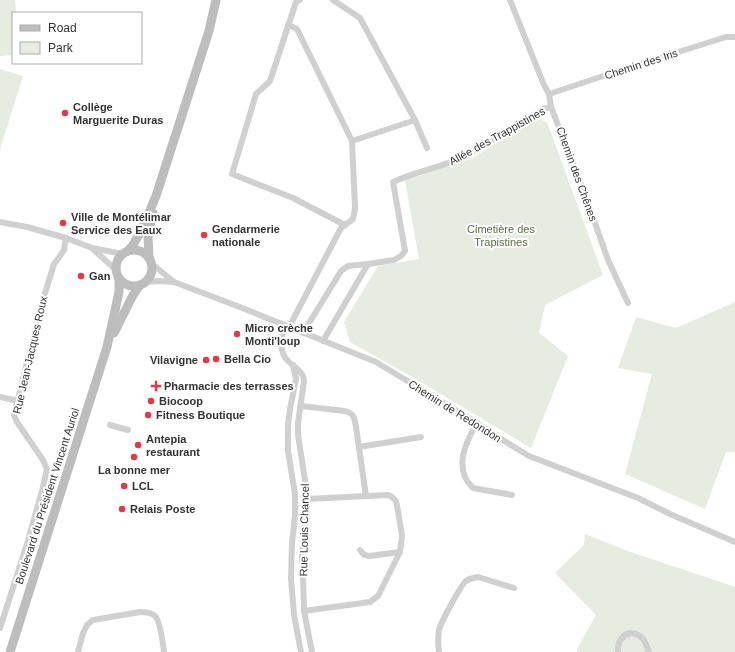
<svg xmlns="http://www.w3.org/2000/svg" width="735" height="652" font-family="Arial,sans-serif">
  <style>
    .green { fill: #e6ecdf }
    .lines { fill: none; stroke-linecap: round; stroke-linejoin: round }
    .minor { stroke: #d0d0d0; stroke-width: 6 }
    .secondary { stroke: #bdbdbd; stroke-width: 9 }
    .poi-dot { fill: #e63946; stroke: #fff; stroke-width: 1.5 }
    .labels { text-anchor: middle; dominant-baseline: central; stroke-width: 4; stroke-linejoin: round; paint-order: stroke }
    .street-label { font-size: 11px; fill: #333; stroke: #fff }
    .poi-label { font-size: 11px; font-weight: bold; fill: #333; stroke: #fff; text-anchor: start }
    .park-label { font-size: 11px; fill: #56703f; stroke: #fff }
  </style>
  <rect width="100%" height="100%" fill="#fff"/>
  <g class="green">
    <polygon points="0,0 15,0 16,13 13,13 13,55 0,56"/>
    <polygon points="0,69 23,76 0,149"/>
    <polygon points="536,118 547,122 603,275 545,305 539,333 568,356 531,448 414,378 350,342 344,322 378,266 419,259 405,180 471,159"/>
    <polygon points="735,302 735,452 726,452 705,509 625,474 652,374 618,368 636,317 676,328"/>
    <polygon points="585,534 633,553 682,569 735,587 735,652 577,652 578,647 596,615 555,573 584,545"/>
  </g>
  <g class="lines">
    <g class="minor">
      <polyline points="300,0 296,2 270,81 256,94 232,174 293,198 345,225"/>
      <polyline points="333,0 360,18 415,120 352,141"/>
      <polyline points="510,0 544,85 549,94 551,107 587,200 608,260 628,303"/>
      <polyline points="288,25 297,29 352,141 355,208 353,219 341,228 289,327"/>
      <polyline points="549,94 618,71 726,37 735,37"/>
      <polyline points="415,120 427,148"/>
      <polyline points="0,222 27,227 66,238 92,248 123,254"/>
      <polyline points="93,249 116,270"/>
      <polyline points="151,263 174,282"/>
      <polyline points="145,282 159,281 174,282 245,309 376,362 477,423 493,434 529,456 638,498 670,514 735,542"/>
      <path d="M285,325C281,338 278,352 289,362C293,366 297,368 301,373L303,376L304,381L298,423V435L307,493L302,556L303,576L304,611L312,652"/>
      <path d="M303,333L341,271L348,266L368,264L394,260L401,256L405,251L393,182C417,171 443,167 466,156L543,109L551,107"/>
      <polyline points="323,341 368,264"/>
      <polyline points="293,365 296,379 290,409 288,425 288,451 295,494 295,516 292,543 291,579 294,615 301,652"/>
      <polyline points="0,397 18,401"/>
      <path d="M301,406L345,411C355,414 354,418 356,427L366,496"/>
      <path d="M477,423C465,443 453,469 473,488L512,495"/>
      <polyline points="110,425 128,430"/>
      <polyline points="359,447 421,437"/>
      <polyline points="360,550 364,555 369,556 400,552"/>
      <polyline points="304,611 370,602 378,596 400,552 402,536 398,511 396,501 392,497 388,495 307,499"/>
      <polyline points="0,628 27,544 42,491 47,469 43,460 17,422 14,415 42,303 54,264 60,256 64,250 66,238"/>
      <path d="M78,652L83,633L87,625L93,620L140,612C145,612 151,612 155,616C160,621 163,644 164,652"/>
      <path d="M439,652C438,645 438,637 439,630C441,622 461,585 466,581C470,578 473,578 478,577L514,588"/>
      <path d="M618,652C617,639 627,628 640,636C645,639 647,647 649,652"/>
    </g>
    <g class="secondary">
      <circle cx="134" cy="268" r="18"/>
      <polyline points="128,251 133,245 142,229 156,196 209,31 216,0"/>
      <polyline points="149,258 148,236 153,213"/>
      <polyline points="114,333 133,295 140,285"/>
      <polyline points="10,652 107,347 119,292 119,278"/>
    </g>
  </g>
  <g class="poi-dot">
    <circle cx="65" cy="113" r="4"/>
    <circle cx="63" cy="223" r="4"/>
    <circle cx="204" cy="235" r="4"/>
    <circle cx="81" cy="276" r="4"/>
    <circle cx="237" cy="334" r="4"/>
    <circle cx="216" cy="359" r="4"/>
    <circle cx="206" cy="360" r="4"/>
    <path d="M154 380h4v4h4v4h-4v4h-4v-4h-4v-4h4z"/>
    <circle cx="151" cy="401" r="4"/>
    <circle cx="148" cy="415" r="4"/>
    <circle cx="138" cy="445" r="4"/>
    <circle cx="134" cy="457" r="4"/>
    <circle cx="124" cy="486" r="4"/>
    <circle cx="122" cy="509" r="4"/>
  </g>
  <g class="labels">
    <g class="street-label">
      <text transform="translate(641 64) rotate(-18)">Chemin des Iris</text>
      <text transform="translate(497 136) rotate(-29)">Allée des Trappistines</text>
      <text transform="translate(577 174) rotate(70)">Chemin des Chênes</text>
      <text transform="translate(30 355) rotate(-77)">Rue Jean-Jacques Roux</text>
      <text transform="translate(455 411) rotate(32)">Chemin de Redondon</text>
      <text transform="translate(47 496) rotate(-72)">Boulevard du Président Vincent Auriol</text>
      <text transform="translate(304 530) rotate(-89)">Rue Louis Chancel</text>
    </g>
    <g class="poi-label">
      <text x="73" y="107">Collège<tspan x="73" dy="13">Marguerite Duras</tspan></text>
      <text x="71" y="217">Ville de Montélimar<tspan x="71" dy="13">Service des Eaux</tspan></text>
      <text x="212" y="229">Gendarmerie<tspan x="212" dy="13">nationale</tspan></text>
      <text x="89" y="276">Gan</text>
      <text x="245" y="328">Micro crèche<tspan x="245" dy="13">Monti'loup</tspan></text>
      <text x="224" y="359">Bella Cio</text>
      <text x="198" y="360" text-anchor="end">Vilavigne</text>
      <text x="164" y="386">Pharmacie des terrasses</text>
      <text x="159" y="401">Biocoop</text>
      <text x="156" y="415">Fitness Boutique</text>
      <text x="146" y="439">Antepia<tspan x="146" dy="13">restaurant</tspan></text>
      <text x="134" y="470" text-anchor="middle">La bonne mer</text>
      <text x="132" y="486">LCL</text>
      <text x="130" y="509">Relais Poste</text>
    </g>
    <g class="park-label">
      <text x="501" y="229">Cimetière des<tspan x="501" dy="13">Trapistines</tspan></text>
    </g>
  </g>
  <rect x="12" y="12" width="130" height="52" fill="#ffffff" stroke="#adadad"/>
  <rect x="20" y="25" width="20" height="6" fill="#bdbdbd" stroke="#adadad"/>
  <text x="48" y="32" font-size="12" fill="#333333">Road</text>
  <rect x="20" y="42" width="20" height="12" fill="#e6ecdf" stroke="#adadad"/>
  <text x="48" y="52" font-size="12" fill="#333333">Park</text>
</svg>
